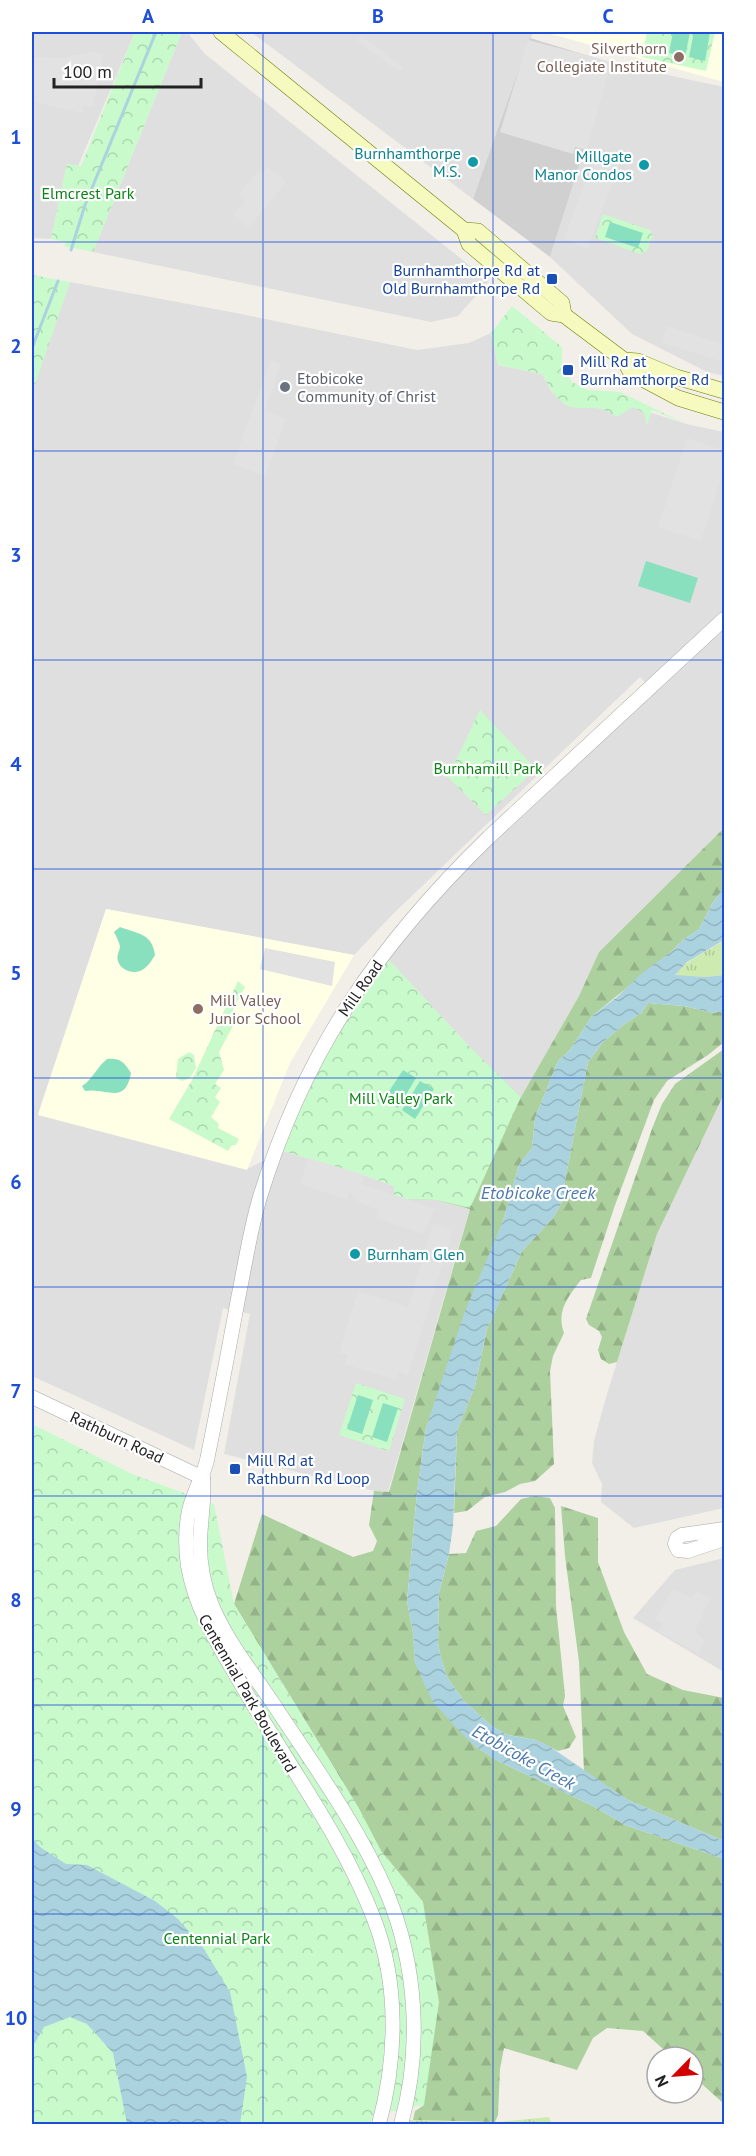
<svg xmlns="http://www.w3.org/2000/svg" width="756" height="2156" font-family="'PT Sans',sans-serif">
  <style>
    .residential { fill: #e0dfdf }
    .education { fill: #ffffe5 }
    .religious { fill: #d0d0d0 }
    .grass { fill: url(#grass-tufts) }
    .forest { fill: url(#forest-firs) }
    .park { fill: url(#park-crowns) }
    .pitch { fill: #88e0be }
    .parking { fill: #e2e2e2 }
    .water { fill: url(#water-waves) }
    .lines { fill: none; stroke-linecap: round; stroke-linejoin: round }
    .stream { stroke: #aad3df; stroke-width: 3 }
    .tertiary-casing { stroke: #a9a9a9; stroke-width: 15 }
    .secondary-casing { stroke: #707d05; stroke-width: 16 }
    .tertiary { stroke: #fff; stroke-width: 14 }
    .secondary { stroke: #f7fabf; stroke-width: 15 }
    .grid { fill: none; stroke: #1d4ed8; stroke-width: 1.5; stroke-opacity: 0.55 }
    .education-dot { fill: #8d6e63; stroke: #fff; stroke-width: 2 }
    .culture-dot { fill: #0f9aa8; stroke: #fff; stroke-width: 2 }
    .transit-dot { fill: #1a4fb4; stroke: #fff; stroke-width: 2 }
    .worship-dot { fill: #6b7280; stroke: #fff; stroke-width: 2 }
    .labels { text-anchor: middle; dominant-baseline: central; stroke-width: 4.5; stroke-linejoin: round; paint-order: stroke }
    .education-label { font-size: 16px; fill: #785e54; stroke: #fff; text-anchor: end }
    .culture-label { font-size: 16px; fill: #0d838f; stroke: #fff; text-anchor: end }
    .park-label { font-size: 16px; fill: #0c8416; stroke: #fff }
    .transit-label { font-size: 16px; fill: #164399; stroke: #fff; text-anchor: start }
    .worship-label { font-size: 16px; fill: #5b616d; stroke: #fff; text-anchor: start }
    .street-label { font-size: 16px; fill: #222; stroke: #fff }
    .water-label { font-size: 18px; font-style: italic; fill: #4a7aab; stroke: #fff }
    .neatline { fill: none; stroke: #1d4ed8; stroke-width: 2 }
    .grid-label { font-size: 20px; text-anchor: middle; font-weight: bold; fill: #1d4ed8 }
  </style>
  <defs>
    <pattern id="grass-tufts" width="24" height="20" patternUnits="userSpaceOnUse" patternTransform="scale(1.5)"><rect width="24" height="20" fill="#cdebb0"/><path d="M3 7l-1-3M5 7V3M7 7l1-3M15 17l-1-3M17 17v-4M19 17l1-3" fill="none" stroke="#b0c997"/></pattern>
    <pattern id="forest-firs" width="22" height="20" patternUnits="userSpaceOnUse" patternTransform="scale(1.5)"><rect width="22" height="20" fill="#add19e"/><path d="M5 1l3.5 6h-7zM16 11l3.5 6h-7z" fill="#95b388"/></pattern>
    <pattern id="park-crowns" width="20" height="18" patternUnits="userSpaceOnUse" patternTransform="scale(1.5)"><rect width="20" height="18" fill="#c8facc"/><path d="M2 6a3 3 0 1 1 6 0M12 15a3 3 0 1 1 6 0" fill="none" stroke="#acd6af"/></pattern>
    <pattern id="water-waves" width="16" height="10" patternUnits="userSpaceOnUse" patternTransform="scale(1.5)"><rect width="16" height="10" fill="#aad3df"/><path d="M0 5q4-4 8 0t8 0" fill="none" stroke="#92b5bf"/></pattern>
  </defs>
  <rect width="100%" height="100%" fill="#f2efe9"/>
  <g class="residential">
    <polygon points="32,32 135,32 78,166 67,164 51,239 32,238"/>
    <polygon points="182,32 187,32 205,54 489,281 458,316 431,322 93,252"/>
    <polygon points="251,32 533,32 473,199"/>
    <polygon points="612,63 724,87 724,376 707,372 632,334 550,257"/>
    <polygon points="70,282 231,312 417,350 469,343 491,333 498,365 542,374 552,392 567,405 608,409 634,407 686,424 724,432 724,828 599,952 579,996 521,1097 469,1046 388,959 429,909 474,861 654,693 640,677 394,913 354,955 106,909 38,1114 247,1169 283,1151 363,1175 394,1186 394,1195 408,1199 436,1200 470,1208 388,1492 374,1491 224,1454 250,1314 223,1308 194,1450 32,1376 32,390"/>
    <polygon points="724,1094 724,1508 634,1528 601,1502 602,1484 592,1463 594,1441 607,1394 657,1234"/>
    <polygon points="724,1558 724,1672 633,1618 675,1570"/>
  </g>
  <g class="education">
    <polygon points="544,32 724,32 724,82"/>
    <polygon points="106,909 354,955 290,1063 247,1170 38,1115"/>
  </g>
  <polygon class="religious" points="530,38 612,63 550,257 473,199"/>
  <g class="grass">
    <path d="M724,940V975L705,977L675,976C682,961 711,950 724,940Z"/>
    <polygon points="549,2117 552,2124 407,2124 408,2120 488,2123"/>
  </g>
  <g class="forest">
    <polygon points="724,828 724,887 712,904 699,929 683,940 671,952 592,1016 570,1050 558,1061 535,1118 532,1148 519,1165 503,1221 426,1428 417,1492 407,1601 413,1633 415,1663 476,1747 500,1762 593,1806 625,1825 724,1859 724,2104 693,2076 693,2057 672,2057 643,2031 607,2028 593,2038 577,2070 504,2048 500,2069 498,2115 495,2122 413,2120 415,2111 424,2105 423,1902 381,1851 358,1807 234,1604 262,1514 353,1557 373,1551 377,1541 369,1525 374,1491 389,1492 470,1209 436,1200 408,1199 414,1163 469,1046 521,1097 579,996 599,952"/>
    <path d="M648,1003L684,1006L714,1013L724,1010V1042L708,1055L667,1081L654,1100L614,1208L591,1278L581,1280C568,1297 556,1311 564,1333L553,1356L550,1371L554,1464L535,1481L520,1484L505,1492L485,1497L467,1511L454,1513L457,1431L475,1386L487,1329L522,1251L553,1218L561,1204L565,1192V1180L588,1062L603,1042L622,1026L641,1013Z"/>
    <polygon points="724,1049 724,1094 657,1234 617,1362 609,1364 601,1359 598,1350 602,1337 599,1331 589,1325 586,1319 653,1126 662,1104 675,1084"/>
    <polygon points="535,1496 550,1498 555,1508 556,1606 565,1696 563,1706 576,1737 569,1748 558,1751 536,1740 508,1735 493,1727 464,1701 447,1677 441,1658 438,1643 439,1593 449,1554 466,1553 476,1531 496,1526 521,1499"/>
    <polygon points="561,1506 598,1518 598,1562 624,1632 647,1674 683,1690 724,1698 724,1841 628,1800 584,1771 579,1662 565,1556"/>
  </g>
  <g class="park">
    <polygon points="135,32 182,32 93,252 64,246 66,242 51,239 67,164 81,166"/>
    <polygon points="647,32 715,32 706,71 642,57"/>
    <polygon points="603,214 650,230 653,236 647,251 640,254 595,238"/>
    <polygon points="32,275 70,282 32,393"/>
    <path d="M512,306L562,347V366L572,382L588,390L620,392L686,424L652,410L647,425L644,413L634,407L616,417C598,401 581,413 566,405C555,398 548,385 542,374L498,365L491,333Z"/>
    <polygon points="480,710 536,769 486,815 448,777"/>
    <polygon points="388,959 469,1046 521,1097 470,1208 436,1200 408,1199 394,1195 394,1186 363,1175 283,1151 308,1090 336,1037"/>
    <polygon points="238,981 245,987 227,1021 233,1026 219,1052 224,1070 215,1084 221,1088 215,1097 220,1102 211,1117 219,1124 218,1128 239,1139 236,1145 232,1145 228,1151 169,1119 192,1080"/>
    <polygon points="189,1052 194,1055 196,1068 190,1078 182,1081 176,1078 178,1059"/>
    <polygon points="356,1383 405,1399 389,1451 339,1435"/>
    <polygon points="32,1424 132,1474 214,1504 234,1604 358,1807 381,1851 423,1902 439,2002 424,2105 373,2115 370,2124 32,2124"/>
  </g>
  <g class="pitch">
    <polygon points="673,32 690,32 685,57 669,53"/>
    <polygon points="694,32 710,32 705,61 689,57"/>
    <polygon points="610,222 643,233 638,248 605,237"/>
    <polygon points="646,561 698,578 690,603 638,586"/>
    <path d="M120,927C138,934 152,933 155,955C152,960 148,967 142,970C134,975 120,970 118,961C116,955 120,951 120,946C119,942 116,936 114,932Z"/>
    <path d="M107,1059C120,1058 124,1062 131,1073C125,1106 107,1087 85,1091L82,1086C93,1079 96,1068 107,1059Z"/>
    <polygon points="403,1070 416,1078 398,1108 384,1099"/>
    <polygon points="420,1081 434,1089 415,1119 402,1110"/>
    <polygon points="358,1395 373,1400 362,1434 347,1429"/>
    <polygon points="383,1403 398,1408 387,1442 372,1437"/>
  </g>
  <g class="parking">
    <polygon points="360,35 403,67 399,72 356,40"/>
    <polygon points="528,40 612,62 586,150 575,147 573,154 500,132"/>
    <polygon points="91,52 103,54 93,107 84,106 82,113 32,101 32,57 62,58"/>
    <polygon points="595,158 619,167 587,249 564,238"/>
    <polygon points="268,167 286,182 248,228 233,215 246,200 239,194 259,170 263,173"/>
    <polygon points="667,326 724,345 724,362 662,343"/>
    <polygon points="271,360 281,364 265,411 286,419 265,476 233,464"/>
    <polygon points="687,438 724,450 724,469 701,541 658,527"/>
    <polygon points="265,948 335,962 332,986 260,969"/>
    <polygon points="308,1158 364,1175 362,1184 435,1209 423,1234 376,1218 378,1210 358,1202 349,1192 347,1200 300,1184"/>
    <polygon points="433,1224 453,1230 408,1375 398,1372 396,1380 345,1364 348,1355 339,1353 358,1291 408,1307"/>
    <polygon points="673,1589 691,1598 696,1591 710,1599 695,1631 705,1642 699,1653 658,1632 663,1624 655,1619"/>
  </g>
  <g class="water">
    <polygon points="724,887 724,940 687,962 675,975 705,977 724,975 724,1010 714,1013 684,1006 648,1003 641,1013 622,1026 603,1042 588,1062 565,1180 565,1192 561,1204 553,1218 522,1251 487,1329 475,1386 457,1431 453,1526 449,1554 439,1593 438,1643 441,1658 447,1677 464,1701 493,1727 508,1735 536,1740 549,1746 628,1800 724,1841 724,1859 625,1825 593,1806 500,1762 476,1747 462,1734 433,1702 423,1681 415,1663 413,1633 407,1601 417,1492 426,1428 465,1311 503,1221 519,1165 532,1148 535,1118 558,1061 570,1050 592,1016 617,997 642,973 671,952 683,940 699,929 712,904"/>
    <polygon points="32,1838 40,1847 66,1864 87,1865 155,1901 178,1919 204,1949 230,1992 247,2077 240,2124 127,2124 113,2053 87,2024 70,2017 44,2027 32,2048"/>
  </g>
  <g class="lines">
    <g class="stream">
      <polyline points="71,250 85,205 156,32"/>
      <polyline points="32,348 58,281"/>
    </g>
    <g class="tertiary-casing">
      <g id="tertiary">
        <polyline points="32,1397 203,1478"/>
        <path d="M203,1478C205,1501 200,1522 200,1545C200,1565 204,1585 211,1603C227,1643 257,1678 280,1714C318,1771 360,1830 387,1893C417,1965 422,2050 401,2124"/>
        <polyline points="724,1529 682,1535 677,1538 675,1544 678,1550 688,1551 724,1539"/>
        <path d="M379,2124C397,2058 399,1984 374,1919C343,1838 287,1763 244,1689C221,1649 196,1612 188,1566C185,1546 185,1517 193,1498C198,1483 203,1476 207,1460C218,1406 228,1353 238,1299C245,1265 250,1230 260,1197C305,1050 379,944 489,837L724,619"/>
      </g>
    </g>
    <g class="secondary-casing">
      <g id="secondary">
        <polyline points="221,32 464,230 469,244 551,313 564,315 624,360 638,361 676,377 724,391"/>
        <polyline points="464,230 478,231 562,303 564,315"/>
        <polyline points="624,360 631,373 678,398 724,412"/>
      </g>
    </g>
    <use href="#tertiary" class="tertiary"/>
    <use href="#secondary" class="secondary"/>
  </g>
  <path class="grid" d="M263,32V2124M493,32V2124M32,242H724M32,451H724M32,660H724M32,869H724M32,1078H724M32,1287H724M32,1496H724M32,1705H724M32,1914H724"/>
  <g class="education-dot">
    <circle cx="679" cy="57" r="6"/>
    <circle cx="198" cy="1009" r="6"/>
  </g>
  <g class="culture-dot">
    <circle cx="473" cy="162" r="6"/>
    <circle cx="644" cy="165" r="6"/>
    <circle cx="355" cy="1254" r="6"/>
  </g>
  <g class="transit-dot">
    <rect x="546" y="273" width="12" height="12" rx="3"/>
    <rect x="562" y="364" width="12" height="12" rx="3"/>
    <rect x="229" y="1463" width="12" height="12" rx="3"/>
  </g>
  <circle class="worship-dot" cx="285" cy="387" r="6"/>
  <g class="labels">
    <g class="education-label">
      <text x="667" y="48">Silverthorn<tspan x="667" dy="18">Collegiate Institute</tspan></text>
      <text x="210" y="1000" text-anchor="start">Mill Valley<tspan x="210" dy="18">Junior School</tspan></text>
    </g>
    <g class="culture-label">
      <text x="461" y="153">Burnhamthorpe<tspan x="461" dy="18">M.S.</tspan></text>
      <text x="632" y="156">Millgate<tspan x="632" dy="18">Manor Condos</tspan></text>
      <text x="367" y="1254" text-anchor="start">Burnham Glen</text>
    </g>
    <g class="park-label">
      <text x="88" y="193">Elmcrest Park</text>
      <text x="488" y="768">Burnhamill Park</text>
      <text x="401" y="1098">Mill Valley Park</text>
      <text x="217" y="1938">Centennial Park</text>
    </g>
    <g class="transit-label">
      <text x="540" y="270" text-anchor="end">Burnhamthorpe Rd at<tspan x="540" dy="18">Old Burnhamthorpe Rd</tspan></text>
      <text x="580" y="361">Mill Rd at<tspan x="580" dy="18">Burnhamthorpe Rd</tspan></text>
      <text x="247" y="1460">Mill Rd at<tspan x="247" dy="18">Rathburn Rd Loop</tspan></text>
    </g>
    <g class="worship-label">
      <text x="297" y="378">Etobicoke<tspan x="297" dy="18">Community of Christ</tspan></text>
    </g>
    <g class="street-label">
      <text transform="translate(360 988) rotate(-55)">Mill Road</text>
      <text transform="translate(117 1437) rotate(25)">Rathburn Road</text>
      <text transform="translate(248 1693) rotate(60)">Centennial Park Boulevard</text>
    </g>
    <g class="water-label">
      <text x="538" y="1192">Etobicoke Creek</text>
      <text transform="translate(524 1757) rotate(29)">Etobicoke Creek</text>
    </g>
  </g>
  <rect width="756" height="2156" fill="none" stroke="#ffffff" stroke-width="66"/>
  <g transform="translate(675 2075) rotate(245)"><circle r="28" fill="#ffffff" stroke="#a7a7a7" stroke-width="1.5"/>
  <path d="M0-4.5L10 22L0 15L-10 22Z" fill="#d40000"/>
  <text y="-9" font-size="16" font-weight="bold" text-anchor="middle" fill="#222222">N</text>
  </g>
  <path d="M54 78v9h147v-9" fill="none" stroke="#222222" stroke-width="3"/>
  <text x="63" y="78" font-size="18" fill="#222222" stroke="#ffffff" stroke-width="4.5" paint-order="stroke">100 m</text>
  <rect x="33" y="33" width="690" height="2090" class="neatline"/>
  <g class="grid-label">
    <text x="148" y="23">A</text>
    <text x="378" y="23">B</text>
    <text x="608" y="23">C</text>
    <text x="16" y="144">1</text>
    <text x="16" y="353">2</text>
    <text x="16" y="562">3</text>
    <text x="16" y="771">4</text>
    <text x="16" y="980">5</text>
    <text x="16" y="1189">6</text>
    <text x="16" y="1398">7</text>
    <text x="16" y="1607">8</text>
    <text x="16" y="1816">9</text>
    <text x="16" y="2025">10</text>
  </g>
</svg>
